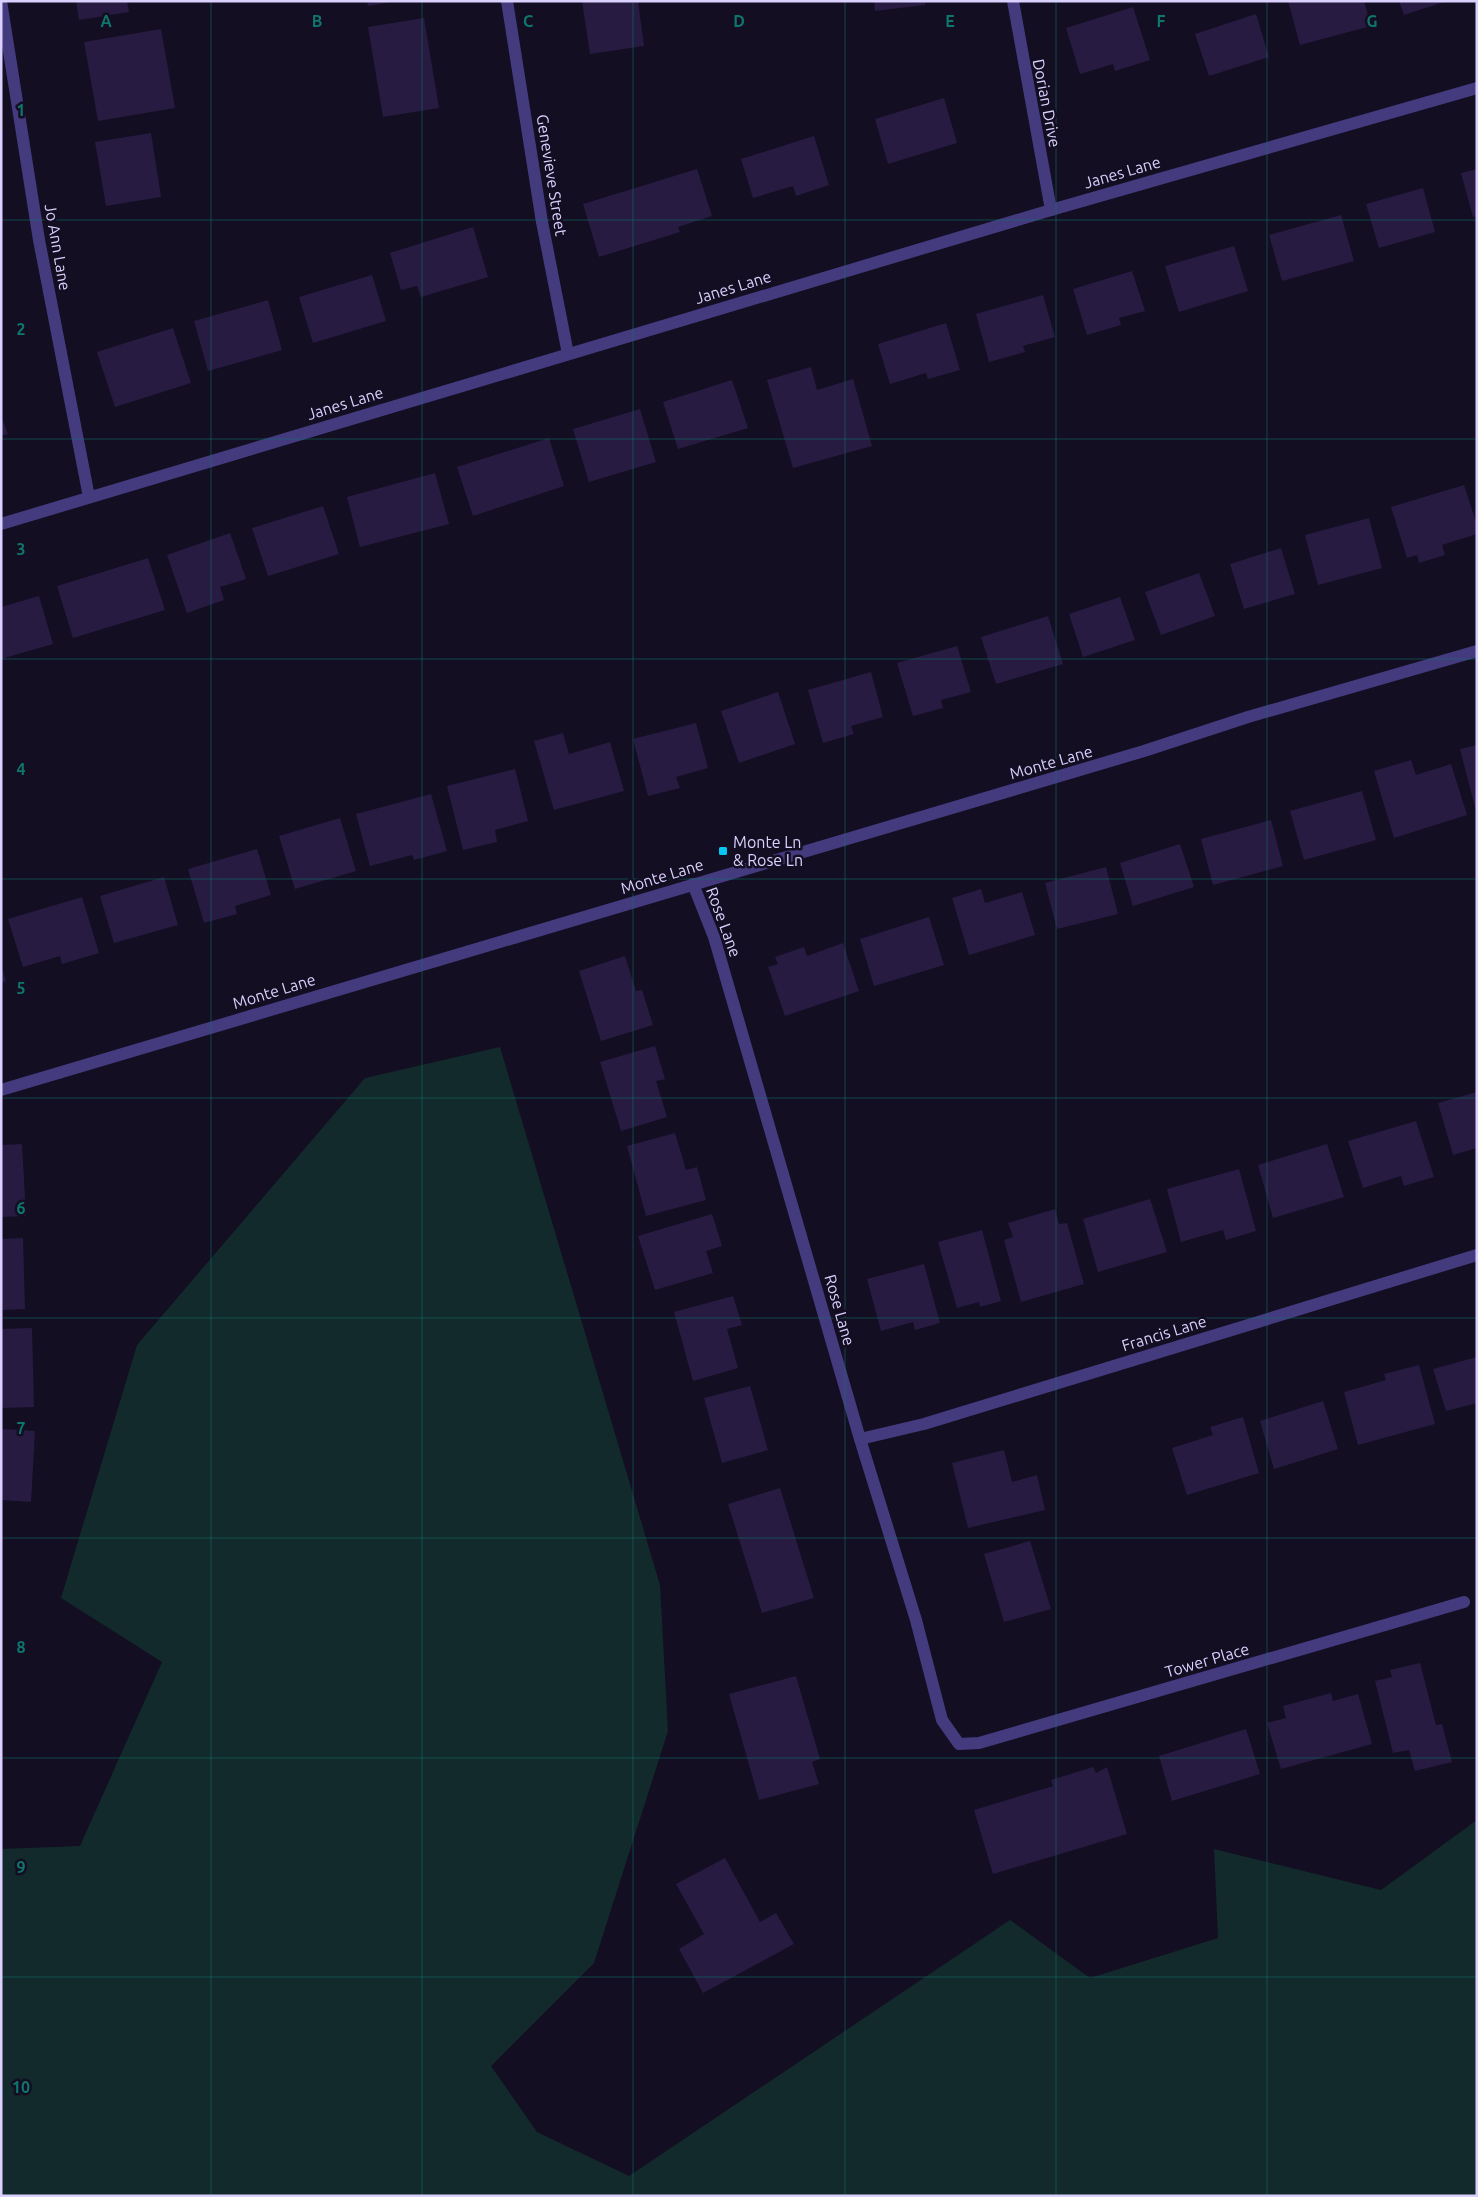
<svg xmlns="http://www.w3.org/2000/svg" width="1478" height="2197" font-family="Ubuntu,sans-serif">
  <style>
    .green { fill: #122a2c }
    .building { fill: #271b42 }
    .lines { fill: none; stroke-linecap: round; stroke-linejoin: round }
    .street { stroke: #443b7f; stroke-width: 12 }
    .grid { fill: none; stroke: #0f766e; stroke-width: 1; stroke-opacity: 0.55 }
    .poi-dot { fill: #08c6f3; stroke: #130e22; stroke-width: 2 }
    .labels { text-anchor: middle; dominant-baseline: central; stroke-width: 5; stroke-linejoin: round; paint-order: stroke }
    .street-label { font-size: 16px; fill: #dad1fe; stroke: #130e22 }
    .poi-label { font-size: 16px; fill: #dad1fe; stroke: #130e22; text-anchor: start }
    .grid-label { font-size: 16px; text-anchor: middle; font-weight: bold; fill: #0f766e; stroke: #130e22; stroke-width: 5; stroke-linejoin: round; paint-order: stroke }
  </style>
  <rect width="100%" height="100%" fill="#130e22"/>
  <polygon class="green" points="500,1047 660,1585 668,1731 594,1963 491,2066 537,2132 629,2176 1010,1920 1090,1978 1218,1938 1214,1849 1381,1890 1477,1820 1477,2196 1,2196 1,1849 80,1846 162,1662 61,1598 137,1345 365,1078"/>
  <g class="building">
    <polygon points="76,1 127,1 129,12 79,20"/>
    <polygon points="367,1 392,1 392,2 368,6"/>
    <polygon points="582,1 638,1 644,46 590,54"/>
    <polygon points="874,1 925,1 925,5 875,11"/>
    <polygon points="1288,1 1364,1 1371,26 1300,45"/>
    <polygon points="1399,1 1444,1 1444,2 1404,15"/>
    <polygon points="1133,7 1150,60 1115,71 1113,64 1080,74 1066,28"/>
    <polygon points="1256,14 1269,57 1209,76 1195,34"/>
    <polygon points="424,18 439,108 383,117 368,27"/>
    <polygon points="161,29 175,108 98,121 84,42"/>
    <polygon points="944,98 957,143 888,164 875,119"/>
    <polygon points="151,133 161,197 106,206 95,142"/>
    <polygon points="814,136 829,185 796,196 793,186 753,198 741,159"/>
    <polygon points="697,169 712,216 678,227 680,232 599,257 583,204"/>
    <polygon points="1477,169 1477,216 1473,217 1461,173"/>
    <polygon points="1423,188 1435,232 1379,248 1366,204"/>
    <polygon points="1341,215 1354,261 1282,281 1269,235"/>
    <polygon points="473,227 488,277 421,297 417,286 401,290 390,253"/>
    <polygon points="1234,246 1248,291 1179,312 1165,266"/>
    <polygon points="1132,271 1145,311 1119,318 1121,325 1087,335 1073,289"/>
    <polygon points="372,275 386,321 313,343 299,297"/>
    <polygon points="1043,295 1055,337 1023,346 1025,352 989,362 976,314"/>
    <polygon points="268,300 282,350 208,371 194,321"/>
    <polygon points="946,323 960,370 928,379 926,373 890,384 878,344"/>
    <polygon points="173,328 191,383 115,407 97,352"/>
    <polygon points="811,367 817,390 853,379 872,446 793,468 767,380"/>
    <polygon points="732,380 748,428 678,449 663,402"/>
    <polygon points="640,409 656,462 589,482 573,429"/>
    <polygon points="1,416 8,434 1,436"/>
    <polygon points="549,438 564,486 473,516 457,467"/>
    <polygon points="435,473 449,524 360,547 347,497"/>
    <polygon points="1464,485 1477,525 1477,534 1442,545 1445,555 1419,563 1417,555 1407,558 1391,507"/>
    <polygon points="323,506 339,554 268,576 252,528"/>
    <polygon points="1369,518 1382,568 1318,585 1305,535"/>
    <polygon points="230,533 246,579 220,587 224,600 187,613 167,555"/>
    <polygon points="1281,548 1295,594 1244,609 1230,564"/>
    <polygon points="148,558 165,610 73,638 57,586"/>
    <polygon points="1199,573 1215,616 1161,635 1145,592"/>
    <polygon points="39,596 53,644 1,659 1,607"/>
    <polygon points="1120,597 1135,640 1083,657 1069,614"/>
    <polygon points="1048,616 1063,664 996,684 981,637"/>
    <polygon points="957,646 971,692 941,700 943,708 913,716 897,663"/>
    <polygon points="871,672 883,717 851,726 854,734 823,743 808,690"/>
    <polygon points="778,692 795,744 739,763 721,711"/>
    <polygon points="696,723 708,768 676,777 680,788 648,796 633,739"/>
    <polygon points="563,733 569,754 610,742 624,791 554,810 534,741"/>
    <polygon points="1477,745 1477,810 1476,811 1460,749"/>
    <polygon points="1411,760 1416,775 1451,764 1467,815 1394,838 1374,771"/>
    <polygon points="515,769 528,821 495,830 497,842 463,850 447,786"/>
    <polygon points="1362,791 1376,840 1304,860 1290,811"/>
    <polygon points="431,794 447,851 414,860 412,855 370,866 356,814"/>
    <polygon points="340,818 356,871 295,889 279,836"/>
    <polygon points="1271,820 1283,866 1213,885 1201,839"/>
    <polygon points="1180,844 1194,887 1133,906 1120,863"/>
    <polygon points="257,849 271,895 235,906 237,914 204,923 188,869"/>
    <polygon points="1106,867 1118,914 1057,929 1045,883"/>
    <polygon points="164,877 178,925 114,943 100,896"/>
    <polygon points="981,889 985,903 1022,892 1035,935 969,955 952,898"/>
    <polygon points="82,897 99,953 62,964 60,956 23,967 8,919"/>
    <polygon points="929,917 944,965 874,986 860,939"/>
    <polygon points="843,943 859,991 785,1016 768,967 778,964 775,957 804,947 807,956"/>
    <polygon points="625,956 636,991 642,990 653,1025 601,1041 579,971"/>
    <polygon points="1,965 6,981 1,983"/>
    <polygon points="655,1046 665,1079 656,1081 667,1117 621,1131 600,1062"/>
    <polygon points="1477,1092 1477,1148 1453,1155 1438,1103"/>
    <polygon points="1416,1121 1434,1177 1404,1186 1401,1176 1363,1188 1348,1141"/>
    <polygon points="675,1133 686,1170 697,1167 706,1200 646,1216 627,1146"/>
    <polygon points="22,1144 26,1216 1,1217 1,1145"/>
    <polygon points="1327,1144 1344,1197 1273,1218 1258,1165"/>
    <polygon points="1239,1169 1256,1231 1226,1240 1223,1230 1181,1242 1167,1189"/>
    <polygon points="1150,1199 1167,1252 1098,1272 1083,1219"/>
    <polygon points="1055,1209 1059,1224 1067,1223 1084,1284 1021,1302 1004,1240 1013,1237 1008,1223"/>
    <polygon points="712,1214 722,1246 706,1251 713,1273 655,1290 638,1236"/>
    <polygon points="982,1230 1001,1301 980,1307 979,1302 957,1308 938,1242"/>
    <polygon points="23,1238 25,1309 1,1310 1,1239"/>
    <polygon points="924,1264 940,1323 915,1330 913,1322 881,1331 867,1279"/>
    <polygon points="733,1296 742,1325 727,1329 738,1368 693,1381 674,1312"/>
    <polygon points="32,1328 34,1407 1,1408 1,1329"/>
    <polygon points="1477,1357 1477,1403 1446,1411 1433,1369"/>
    <polygon points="1419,1365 1435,1424 1358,1445 1344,1392 1386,1380 1384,1374"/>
    <polygon points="750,1386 768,1450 722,1463 704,1398"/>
    <polygon points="1323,1401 1338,1449 1274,1469 1260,1421"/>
    <polygon points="1243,1417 1259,1473 1187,1495 1172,1448 1213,1435 1210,1427"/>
    <polygon points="1,1429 35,1431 31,1502 1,1500"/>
    <polygon points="1004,1450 1012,1482 1037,1475 1045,1510 968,1528 952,1463"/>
    <polygon points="780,1488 814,1598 762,1613 728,1504"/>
    <polygon points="1030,1541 1051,1609 1004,1622 984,1554"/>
    <polygon points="1420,1663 1436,1725 1442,1724 1452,1762 1415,1771 1409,1750 1393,1753 1375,1681 1392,1677 1390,1670"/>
    <polygon points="796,1676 820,1759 812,1762 819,1784 759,1800 729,1694"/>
    <polygon points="1331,1693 1333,1701 1358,1694 1372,1744 1281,1769 1267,1723 1286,1718 1283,1706"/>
    <polygon points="1246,1729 1260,1774 1172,1801 1159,1756"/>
    <polygon points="1093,1767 1096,1773 1107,1767 1127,1834 993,1874 974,1810 1053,1786 1051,1780"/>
    <polygon points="725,1858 760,1922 776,1913 794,1944 703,1993 679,1949 704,1934 676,1884"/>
  </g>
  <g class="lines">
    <g class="street">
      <polyline points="1,1 39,240 89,497"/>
      <polyline points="507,1 542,222 568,354"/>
      <polyline points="1013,1 1051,210"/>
      <polyline points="1,524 1051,210 1477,88"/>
      <polyline points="693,884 714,937 860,1439 916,1620 942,1720 959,1744 979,1743 1464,1602"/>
      <polyline points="1,1090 1144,751 1248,717 1477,651"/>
      <polyline points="860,1439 924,1424 1477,1255"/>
    </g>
  </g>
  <path class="grid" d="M211,1V2196M422,1V2196M633,1V2196M845,1V2196M1056,1V2196M1267,1V2196M1,220H1477M1,439H1477M1,659H1477M1,879H1477M1,1098H1477M1,1318H1477M1,1538H1477M1,1758H1477M1,1977H1477"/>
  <rect class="poi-dot" x="718" y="846" width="10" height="10" rx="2.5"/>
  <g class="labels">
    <g class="street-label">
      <text transform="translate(1047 103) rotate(79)">Dorian Drive</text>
      <text transform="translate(1122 172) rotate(-16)">Janes Lane</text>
      <text transform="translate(552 175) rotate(81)">Genevieve Street</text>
      <text transform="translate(58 247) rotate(80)">Jo Ann Lane</text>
      <text transform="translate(733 287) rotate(-17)">Janes Lane</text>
      <text transform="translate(345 403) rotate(-17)">Janes Lane</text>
      <text transform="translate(1051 762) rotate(-16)">Monte Lane</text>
      <text transform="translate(662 876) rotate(-17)">Monte Lane</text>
      <text transform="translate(724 922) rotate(70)">Rose Lane</text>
      <text transform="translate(274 991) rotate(-17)">Monte Lane</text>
      <text transform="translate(840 1310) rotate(74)">Rose Lane</text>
      <text transform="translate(1164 1333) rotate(-17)">Francis Lane</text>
      <text transform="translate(1207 1660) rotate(-16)">Tower Place</text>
    </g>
    <g class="poi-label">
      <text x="733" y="842">Monte Ln<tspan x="733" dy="18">&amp; Rose Ln</tspan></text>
    </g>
  </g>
  <g class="grid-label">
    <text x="106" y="27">A</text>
    <text x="317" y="27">B</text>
    <text x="528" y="27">C</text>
    <text x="739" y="27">D</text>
    <text x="950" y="27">E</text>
    <text x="1161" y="27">F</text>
    <text x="1372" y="27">G</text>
    <text x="21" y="116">1</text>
    <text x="21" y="335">2</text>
    <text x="21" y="555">3</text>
    <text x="21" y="775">4</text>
    <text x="21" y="994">5</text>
    <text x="21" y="1214">6</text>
    <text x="21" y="1434">7</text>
    <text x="21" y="1653">8</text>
    <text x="21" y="1873">9</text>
    <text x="21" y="2093">10</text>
  </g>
  <rect width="1478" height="2197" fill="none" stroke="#dad1fe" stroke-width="5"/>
</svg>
